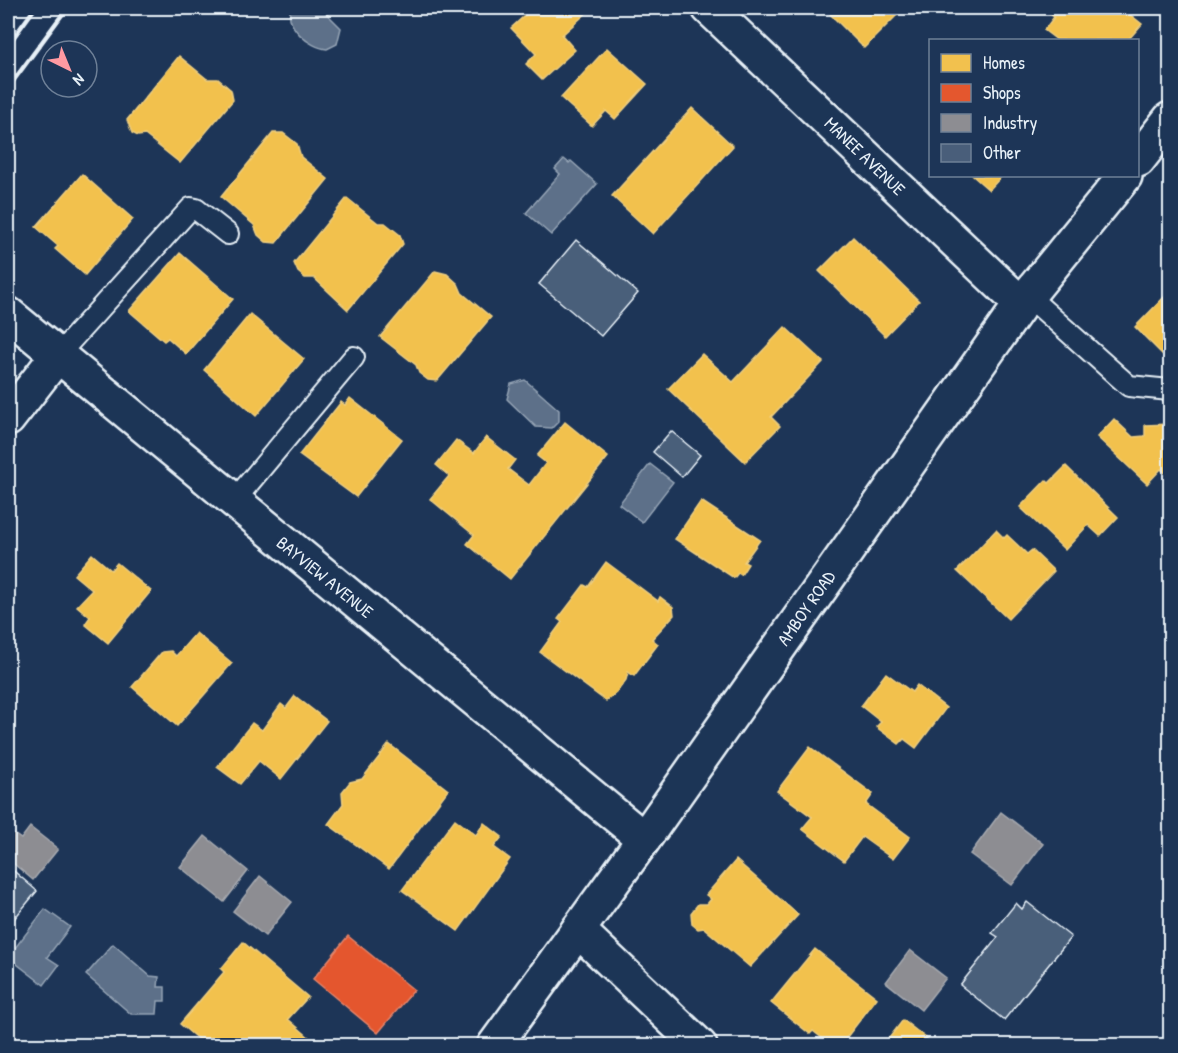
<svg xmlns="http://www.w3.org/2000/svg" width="1178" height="1053" font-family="'Patrick Hand',sans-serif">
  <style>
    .water { fill: #5d7089; stroke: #95a4b5; stroke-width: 1.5 }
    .homes { fill: #f2c14e; stroke: #efcf81; stroke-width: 1.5 }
    .shops { fill: #e4572e; stroke: #e5856b; stroke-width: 1.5 }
    .industry { fill: #8d8d92; stroke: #a8abb1; stroke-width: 1.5 }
    .building { fill: #495e7a; stroke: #e8f1f8; stroke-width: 1.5 }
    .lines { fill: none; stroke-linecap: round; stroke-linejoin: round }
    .service-casing { stroke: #e8f1f8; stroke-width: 24 }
    .minor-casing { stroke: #e8f1f8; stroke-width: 38 }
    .secondary-casing { stroke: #e8f1f8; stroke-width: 38 }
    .service { stroke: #1d3557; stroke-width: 20 }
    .minor { stroke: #1d3557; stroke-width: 33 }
    .secondary { stroke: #1d3557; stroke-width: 33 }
    .rail { stroke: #e8f1f8; stroke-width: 4.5 }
    .labels { text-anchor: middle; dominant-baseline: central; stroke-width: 6; stroke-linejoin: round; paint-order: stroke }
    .street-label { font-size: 18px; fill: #e8f1f8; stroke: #1d3557 }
  </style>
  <rect width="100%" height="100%" fill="#1d3557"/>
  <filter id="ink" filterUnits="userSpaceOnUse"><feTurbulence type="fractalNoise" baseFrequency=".0167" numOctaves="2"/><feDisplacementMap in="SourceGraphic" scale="12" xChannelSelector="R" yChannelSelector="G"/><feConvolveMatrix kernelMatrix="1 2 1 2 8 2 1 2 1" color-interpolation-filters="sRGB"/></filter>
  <g filter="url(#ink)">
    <g class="water">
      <path d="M291,8H321L341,28L337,44L327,49C310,48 284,26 291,8Z"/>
      <polygon points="564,159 569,163 571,161 597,184 551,235 526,213 560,174 555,169"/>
      <polygon points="525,380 559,410 559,421 552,428 536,427 507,399 511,384"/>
      <polygon points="650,464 673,482 642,522 619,504"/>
      <polygon points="45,909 70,927 47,957 59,965 44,985 8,957"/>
      <polygon points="113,944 150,976 159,977 158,987 165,987 165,1001 158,1001 157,1014 131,1014 86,975"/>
    </g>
    <g class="homes">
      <polygon points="533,8 592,8 562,35 575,50 542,80 526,64 536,54 511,28"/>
      <polygon points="836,8 904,8 864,48 830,14"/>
      <polygon points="1043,8 1122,8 1142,24 1128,40 1057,40 1044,30 1054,17"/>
      <polygon points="607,48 647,84 615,119 606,111 592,126 561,98"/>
      <polygon points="179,56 207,79 218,79 231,90 233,100 180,163 145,135 138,136 132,133 127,120"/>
      <polygon points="692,108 733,146 653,234 612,196"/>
      <polygon points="273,133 283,133 297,144 301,157 328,179 276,243 266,242 258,235 254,225 221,197"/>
      <polygon points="82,174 133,219 85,275 55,249 58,246 36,227"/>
      <polygon points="973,176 1002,176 989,190"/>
      <polygon points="347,198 378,223 385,223 400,235 403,244 348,310 314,278 305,278 298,272 294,263"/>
      <polygon points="853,237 919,301 885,336 819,271"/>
      <polygon points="180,253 233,299 186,354 168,338 164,341 129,311"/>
      <polygon points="435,271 447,274 458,284 462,293 491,317 437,381 428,380 419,373 416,365 380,337"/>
      <polygon points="1170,291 1170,356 1167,359 1135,327"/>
      <polygon points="250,314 304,359 256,416 204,370"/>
      <polygon points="785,327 823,362 771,417 780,426 745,462 668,389 702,354 733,382"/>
      <polygon points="350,398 402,439 356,497 299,455 341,402 345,405"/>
      <polygon points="1114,419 1133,437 1145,436 1145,425 1170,424 1170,478 1161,469 1147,484 1097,437"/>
      <polygon points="565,422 608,457 510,579 467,544 474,535 430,499 449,476 436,465 456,440 474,453 486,437 515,460 508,469 529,485 546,463 537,456"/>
      <polygon points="1066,466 1118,517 1100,536 1088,525 1065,550 1020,507 1046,480 1049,483"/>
      <polygon points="701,501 760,540 744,562 748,564 741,575 738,573 734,578 675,539"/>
      <polygon points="996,530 1004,538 1007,535 1027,554 1032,550 1054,571 1008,619 957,571"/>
      <polygon points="92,554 111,570 117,563 151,591 108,643 85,624 90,617 77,606 92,590 74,575"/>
      <polygon points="606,562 658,601 660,597 673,607 674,615 652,639 658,644 634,676 628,672 626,680 617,692 606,701 540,652 562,622 558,619 584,585 588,587"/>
      <polygon points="196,633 232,663 177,726 132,687 162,652 171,651 176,656"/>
      <polygon points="886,673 912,692 917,685 946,708 916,748 904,739 899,744 876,727 881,722 861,706"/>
      <polygon points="295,696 327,721 281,779 259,761 240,784 217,767 252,723 262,730 281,704 286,708"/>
      <polygon points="389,744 448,790 389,869 328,824 343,804 342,792 350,782 362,779"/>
      <polygon points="810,747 873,794 866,804 910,837 893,859 862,837 844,861 802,829 812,817 777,791"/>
      <polygon points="455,819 476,835 484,823 502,837 494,847 510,859 458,931 402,890"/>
      <polygon points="736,860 798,915 750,967 704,928 698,929 692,924 691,913 698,904 707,904 711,899 706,895"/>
      <polygon points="243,942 308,997 288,1019 319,1046 206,1046 180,1024 224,972 221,969"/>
      <polygon points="815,949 877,998 840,1046 832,1046 813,1031 810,1034 771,1003"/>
      <polygon points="903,1020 932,1043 930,1046 883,1046"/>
    </g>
    <polygon class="shops" points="348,936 414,990 378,1033 313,979"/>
    <g class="industry">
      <polygon points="1001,812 1043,844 1012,885 970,854"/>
      <polygon points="30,827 58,849 33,880 8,859 8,836 11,832 21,839"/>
      <polygon points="205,836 248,871 224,902 180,867"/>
      <polygon points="260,876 292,902 265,936 233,911"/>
      <polygon points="910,950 946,978 921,1010 886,982"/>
    </g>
    <g class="building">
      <polygon points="576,240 638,293 601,336 539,284"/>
      <polygon points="671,431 700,455 682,477 653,452"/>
      <polygon points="8,866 37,891 14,919 8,913"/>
      <polygon points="1027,902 1071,937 1004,1020 960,985 998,937 992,933 1016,903 1022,909"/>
    </g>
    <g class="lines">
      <g class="service-casing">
        <g id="service">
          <polyline points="1028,296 1129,386 1170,390"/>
          <polyline points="57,356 191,208 196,209 228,234"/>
          <polyline points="234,501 354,357"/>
        </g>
      </g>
      <g class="minor-casing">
        <g id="minor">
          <polyline points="709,8 1021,304"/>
          <polyline points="8,314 644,839"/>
          <polyline points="8,419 57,356"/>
          <polyline points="578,930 700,1046"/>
        </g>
      </g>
      <g class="secondary-casing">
        <g id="secondary">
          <polyline points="1138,160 1170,119"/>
          <polyline points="494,1046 644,839 1021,304 1125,176"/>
        </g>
      </g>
      <use href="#service" class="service"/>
      <use href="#minor" class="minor"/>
      <use href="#secondary" class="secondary"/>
      <g class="rail">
        <polyline points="8,45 35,8"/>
        <polyline points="8,88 67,8"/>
      </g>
    </g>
  </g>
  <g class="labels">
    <g class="street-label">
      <text transform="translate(865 156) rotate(44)">MANEE AVENUE</text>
      <text transform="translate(325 577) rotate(39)">BAYVIEW AVENUE</text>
      <text transform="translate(806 608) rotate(-55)">AMBOY ROAD</text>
    </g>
  </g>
  <rect width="1178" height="1053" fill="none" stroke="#1d3557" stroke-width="30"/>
  <rect x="15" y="15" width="1148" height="1023" fill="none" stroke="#e8f1f8" stroke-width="2" filter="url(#ink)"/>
  <rect x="929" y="39" width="210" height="138" fill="#1d3557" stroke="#6e8097" stroke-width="1.5"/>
  <rect x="941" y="54" width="30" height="18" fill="#f2c14e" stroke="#6e8097" stroke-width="1.5"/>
  <text x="983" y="69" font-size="18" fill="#e8f1f8">Homes</text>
  <rect x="941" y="84" width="30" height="18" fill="#e4572e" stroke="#6e8097" stroke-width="1.5"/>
  <text x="983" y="99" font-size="18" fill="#e8f1f8">Shops</text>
  <rect x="941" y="114" width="30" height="18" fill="#8d8d92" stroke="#6e8097" stroke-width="1.5"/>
  <text x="983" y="129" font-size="18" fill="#e8f1f8">Industry</text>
  <rect x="941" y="144" width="30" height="18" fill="#495e7a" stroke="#6e8097" stroke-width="1.5"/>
  <text x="983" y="159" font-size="18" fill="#e8f1f8">Other</text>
  <g transform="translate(69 69) rotate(137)"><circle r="28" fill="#1d3557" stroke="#6e8097" stroke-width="1.5"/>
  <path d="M0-4.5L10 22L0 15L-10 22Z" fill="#ff9aa2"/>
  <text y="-9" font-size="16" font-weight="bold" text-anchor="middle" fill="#e8f1f8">N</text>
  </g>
</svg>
